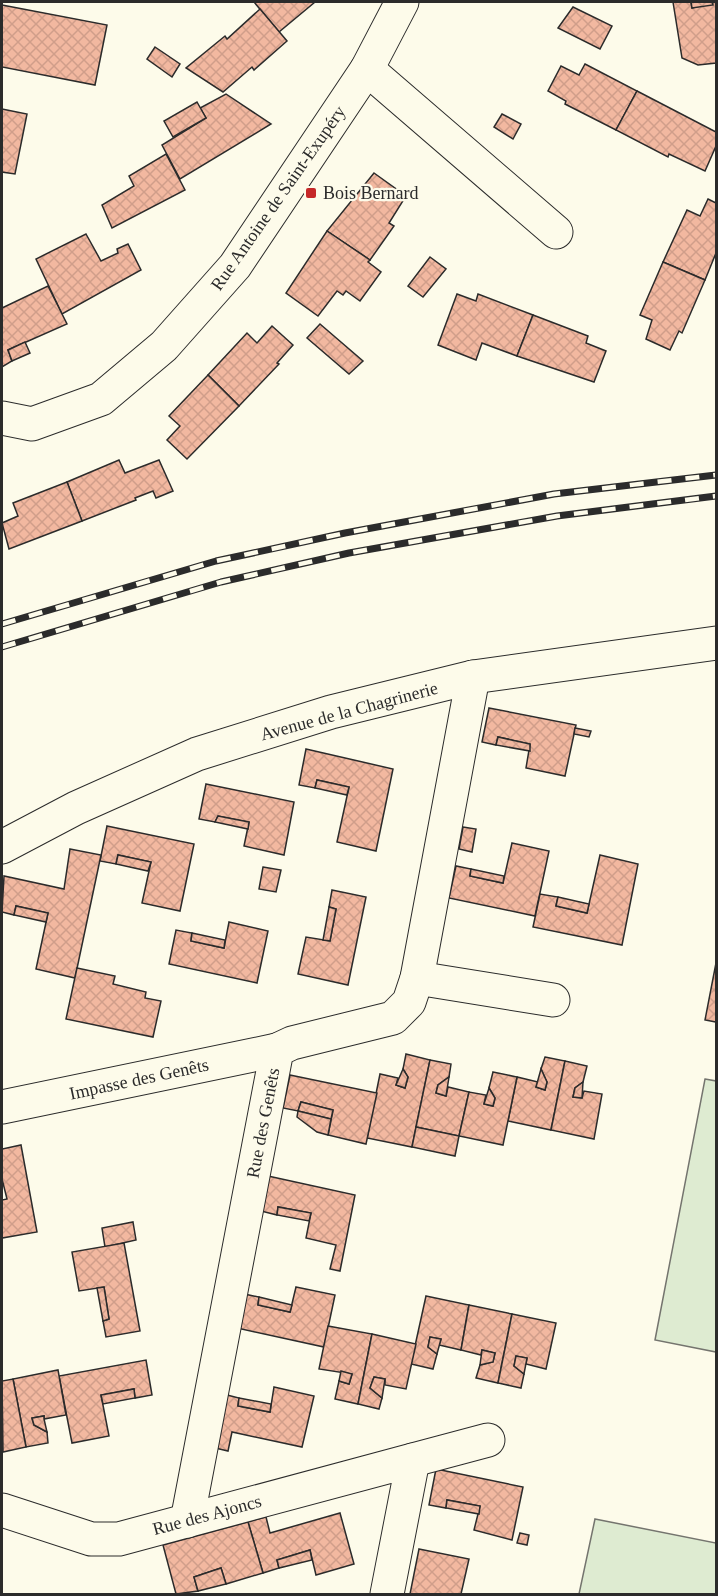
<svg xmlns="http://www.w3.org/2000/svg" width="718" height="1596" font-family="Georgia,serif">
  <style>
    .pitch { fill: #deebd1; stroke: #74746e; stroke-width: 1.5 }
    .building { fill: url(#building-cross-hatch); stroke: #2b2b2b; stroke-width: 1.5 }
    .lines { fill: none; stroke-linecap: round; stroke-linejoin: round }
    .minor-casing { stroke: #2b2b2b; stroke-width: 35 }
    .minor { stroke: #fdfbea; stroke-width: 33 }
    .rail-casing { stroke: #2b2b2b; stroke-width: 7 }
    .rail { stroke: #fdfbea; stroke-width: 4.5; stroke-dasharray: 14; stroke-linecap: butt }
    .poi-dot { fill: #c62828; stroke: #fdfbea; stroke-width: 2 }
    .labels { text-anchor: middle; dominant-baseline: central; stroke-width: 4.5; stroke-linejoin: round; paint-order: stroke }
    .poi-label { font-size: 18px; fill: #2b2b2b; stroke: #fdfbea; text-anchor: start }
    .street-label { font-size: 18px; fill: #2b2b2b; stroke: #fdfbea }
  </style>
  <defs>
    <pattern id="building-cross-hatch" width="8" height="8" patternUnits="userSpaceOnUse" patternTransform="scale(1.5)"><rect width="8" height="8" fill="#f2b8a0"/><path d="M0 0l8 8M0 8l8-8" fill="none" stroke="#d09e8a"/></pattern>
  </defs>
  <rect width="100%" height="100%" fill="#fdfbea"/>
  <g class="pitch">
    <polygon points="705,1079 716,1081 716,1352 655,1340"/>
    <polygon points="595,1519 716,1543 716,1594 579,1594"/>
  </g>
  <g class="building">
    <polygon points="254,2 315,2 279,32"/>
    <polygon points="673,2 691,2 692,8 716,2 716,63 698,65 682,58"/>
    <polygon points="691,2 712,2 713,5 692,8"/>
    <polygon points="2,5 107,25 95,85 2,67"/>
    <polygon points="573,7 612,26 600,49 558,28"/>
    <polygon points="260,9 287,41 254,70 252,67 223,92 186,68 225,36 227,39"/>
    <polygon points="155,47 180,64 172,77 147,59"/>
    <polygon points="585,64 637,91 616,130 565,104 566,101 548,91 561,66 579,75"/>
    <polygon points="637,91 716,132 716,146 705,171 669,154 668,157 616,130"/>
    <polygon points="226,94 271,124 180,179 162,145 206,118 200,108"/>
    <polygon points="197,102 206,118 173,137 164,121"/>
    <polygon points="2,109 27,114 15,174 2,172"/>
    <polygon points="502,114 521,124 513,139 494,127"/>
    <polygon points="166,154 185,190 112,228 102,205 134,186 129,176"/>
    <polygon points="374,173 406,196 389,223 394,226 370,260 327,231"/>
    <polygon points="708,199 716,203 716,253 705,280 663,262 687,210 700,216"/>
    <polygon points="327,231 370,260 368,262 381,272 360,301 346,291 343,295 337,291 318,316 286,293"/>
    <polygon points="86,234 101,261 118,253 117,249 128,244 141,270 62,314 36,259"/>
    <polygon points="430,257 446,269 423,297 408,286"/>
    <polygon points="663,262 705,280 682,333 679,331 670,350 646,339 652,320 640,315"/>
    <polygon points="48,286 67,324 8,350 12,361 2,367 2,308"/>
    <polygon points="457,294 476,301 478,294 533,315 517,356 482,343 476,360 438,345"/>
    <polygon points="533,315 588,336 586,343 606,351 594,382 517,356"/>
    <polygon points="320,324 363,361 349,374 307,338"/>
    <polygon points="272,326 293,345 277,363 279,364 239,406 208,375 247,333 257,343"/>
    <polygon points="25,342 30,353 12,361 8,350"/>
    <polygon points="208,375 239,406 187,459 167,440 180,426 169,416"/>
    <polygon points="119,460 125,473 159,460 173,491 156,498 153,491 135,498 136,500 82,521 67,482"/>
    <polygon points="67,482 82,521 9,549 2,523 18,516 13,503"/>
    <polygon points="489,708 576,725 565,776 526,768 530,744 498,737 496,745 482,742"/>
    <polygon points="575,728 591,731 589,737 574,734"/>
    <polygon points="498,737 530,744 530,751 496,745"/>
    <polygon points="306,749 393,769 376,851 337,842 349,787 317,780 315,788 299,785"/>
    <polygon points="317,780 349,787 347,795 315,788"/>
    <polygon points="206,784 294,802 284,855 244,846 249,822 218,816 215,822 199,819"/>
    <polygon points="218,816 249,822 248,829 215,822"/>
    <polygon points="107,826 194,844 180,911 142,903 151,862 118,855 116,864 100,861"/>
    <polygon points="463,827 476,829 472,852 459,849"/>
    <polygon points="512,843 549,851 535,916 449,898 456,866 471,869 470,876 503,883"/>
    <polygon points="70,849 101,855 75,978 36,969 48,913 16,906 14,915 2,912 4,876 64,889"/>
    <polygon points="118,855 151,862 148,871 116,864"/>
    <polygon points="600,855 638,864 622,945 533,927 540,894 558,897 556,906 587,913"/>
    <polygon points="263,867 281,870 276,892 259,889"/>
    <polygon points="471,869 504,876 503,883 470,876"/>
    <polygon points="332,890 366,897 348,985 298,974 306,937 330,941 336,909 329,907"/>
    <polygon points="558,897 589,904 587,913 556,906"/>
    <polygon points="16,906 48,913 46,922 14,915"/>
    <polygon points="329,907 336,909 330,941 323,940"/>
    <polygon points="229,922 268,931 257,983 169,964 176,930 192,933 191,941 224,948"/>
    <polygon points="192,933 225,940 224,948 191,941"/>
    <polygon points="716,963 716,1022 705,1020"/>
    <polygon points="77,968 115,976 113,984 146,992 145,998 161,1001 153,1037 66,1019"/>
    <polygon points="406,1054 430,1060 412,1147 367,1138 380,1074 398,1078 396,1085 405,1088 408,1077 403,1069"/>
    <polygon points="545,1057 565,1061 551,1130 508,1121 517,1077 538,1082 536,1087 545,1090 547,1082 541,1069"/>
    <polygon points="430,1060 451,1064 449,1077 438,1085 436,1093 446,1096 448,1087 469,1092 459,1136 416,1127"/>
    <polygon points="565,1061 587,1066 583,1082 575,1088 573,1097 582,1098 584,1091 602,1094 594,1139 551,1130"/>
    <polygon points="403,1069 408,1077 405,1088 396,1085"/>
    <polygon points="541,1069 547,1082 545,1090 536,1087"/>
    <polygon points="493,1072 517,1077 503,1145 459,1136 469,1092 486,1095 484,1104 493,1106 495,1098 489,1088"/>
    <polygon points="290,1075 377,1093 366,1144 328,1135 333,1110 301,1102 298,1111 283,1108"/>
    <polygon points="449,1077 446,1096 436,1093 438,1085"/>
    <polygon points="583,1082 582,1098 573,1097 575,1088"/>
    <polygon points="489,1088 495,1098 493,1106 484,1104"/>
    <polygon points="301,1102 333,1110 331,1119 298,1111"/>
    <polygon points="298,1111 331,1119 328,1135 317,1132 297,1117"/>
    <polygon points="416,1127 459,1136 455,1156 412,1147"/>
    <polygon points="21,1145 37,1232 2,1238 2,1200 7,1199 2,1179 2,1149"/>
    <polygon points="268,1176 355,1195 340,1271 330,1269 336,1245 306,1238 311,1213 278,1207 277,1215 261,1211"/>
    <polygon points="278,1207 311,1213 309,1221 277,1215"/>
    <polygon points="133,1222 136,1240 105,1247 102,1228"/>
    <polygon points="124,1243 140,1331 106,1337 103,1321 109,1319 104,1287 79,1291 72,1252"/>
    <polygon points="104,1287 109,1319 103,1321 97,1288"/>
    <polygon points="296,1287 335,1295 324,1347 237,1328 244,1294 259,1297 258,1305 290,1312"/>
    <polygon points="426,1296 469,1305 461,1350 439,1345 441,1339 430,1337 428,1347 437,1354 433,1369 411,1364"/>
    <polygon points="259,1297 292,1305 290,1312 258,1305"/>
    <polygon points="469,1305 512,1314 498,1383 476,1378 480,1365 493,1362 495,1353 482,1350 481,1355 461,1350"/>
    <polygon points="512,1314 556,1323 546,1369 526,1364 527,1358 516,1356 514,1366 524,1374 521,1388 498,1383"/>
    <polygon points="328,1326 372,1334 358,1404 335,1399 339,1381 349,1384 352,1374 319,1369"/>
    <polygon points="372,1334 416,1344 406,1389 385,1385 385,1379 374,1377 370,1388 382,1398 379,1409 358,1404"/>
    <polygon points="430,1337 441,1339 437,1354 428,1347"/>
    <polygon points="482,1350 495,1353 493,1362 480,1365"/>
    <polygon points="516,1356 527,1358 524,1374 514,1366"/>
    <polygon points="146,1360 152,1395 135,1398 134,1389 101,1395 109,1436 72,1443 59,1376"/>
    <polygon points="58,1370 66,1415 44,1419 44,1416 32,1418 34,1425 47,1432 48,1443 26,1447 13,1379"/>
    <polygon points="341,1371 352,1374 349,1384 339,1381"/>
    <polygon points="374,1377 385,1379 382,1398 370,1388"/>
    <polygon points="13,1379 26,1447 3,1452 2,1381"/>
    <polygon points="274,1387 314,1396 302,1447 232,1432 228,1451 211,1447 223,1394 239,1398 238,1406 270,1412"/>
    <polygon points="134,1389 135,1398 103,1404 101,1395"/>
    <polygon points="239,1398 271,1404 270,1412 238,1406"/>
    <polygon points="44,1416 44,1419 47,1432 34,1425 32,1418"/>
    <polygon points="436,1469 523,1487 512,1540 474,1530 480,1506 447,1500 446,1508 429,1505"/>
    <polygon points="447,1500 480,1506 479,1514 446,1508"/>
    <polygon points="340,1513 354,1564 316,1575 310,1550 277,1560 279,1568 263,1573 248,1522 266,1517 270,1533"/>
    <polygon points="248,1522 263,1573 226,1584 221,1568 194,1577 198,1591 176,1594 163,1545"/>
    <polygon points="520,1533 529,1535 527,1545 517,1543"/>
    <polygon points="419,1549 469,1559 461,1594 410,1594"/>
    <polygon points="310,1550 312,1560 279,1568 277,1560"/>
    <polygon points="221,1568 226,1584 198,1591 194,1577"/>
  </g>
  <g class="lines">
    <g class="minor-casing">
      <g id="minor">
        <polyline points="367,69 556,232"/>
        <polyline points="2,418 32,424 101,399 164,346 235,266 367,69 402,2"/>
        <polyline points="2,847 76,808 197,754 331,712 473,677 716,643"/>
        <polyline points="417,978 553,1000"/>
        <polyline points="2,1107 277,1050"/>
        <polyline points="413,1460 488,1440"/>
        <polyline points="2,1510 91,1539 119,1539 413,1460 387,1594"/>
        <polyline points="187,1521 277,1050 292,1043 393,1018 409,1002 417,978 473,677"/>
      </g>
    </g>
    <use href="#minor" class="minor"/>
    <g class="rail-casing">
      <g id="rail">
        <polyline points="2,624 216,561 345,533 554,494 716,475"/>
        <polyline points="2,647 221,582 349,553 557,516 716,496"/>
      </g>
    </g>
    <use href="#rail" class="rail"/>
  </g>
  <rect class="poi-dot" x="305" y="187" width="12" height="12" rx="3"/>
  <g class="labels">
    <g class="poi-label">
      <text x="323" y="193">Bois Bernard</text>
    </g>
    <g class="street-label">
      <text transform="translate(278 198) rotate(-55)">Rue Antoine de Saint-Exupéry</text>
      <text transform="translate(349 711) rotate(-15)">Avenue de la Chagrinerie</text>
      <text transform="translate(139 1079) rotate(-12)">Impasse des Genêts</text>
      <text transform="translate(263 1123) rotate(-79)">Rue des Genêts</text>
      <text transform="translate(207 1515) rotate(-15)">Rue des Ajoncs</text>
    </g>
  </g>
  <rect width="718" height="1596" fill="none" stroke="#2b2b2b" stroke-width="6"/>
</svg>
